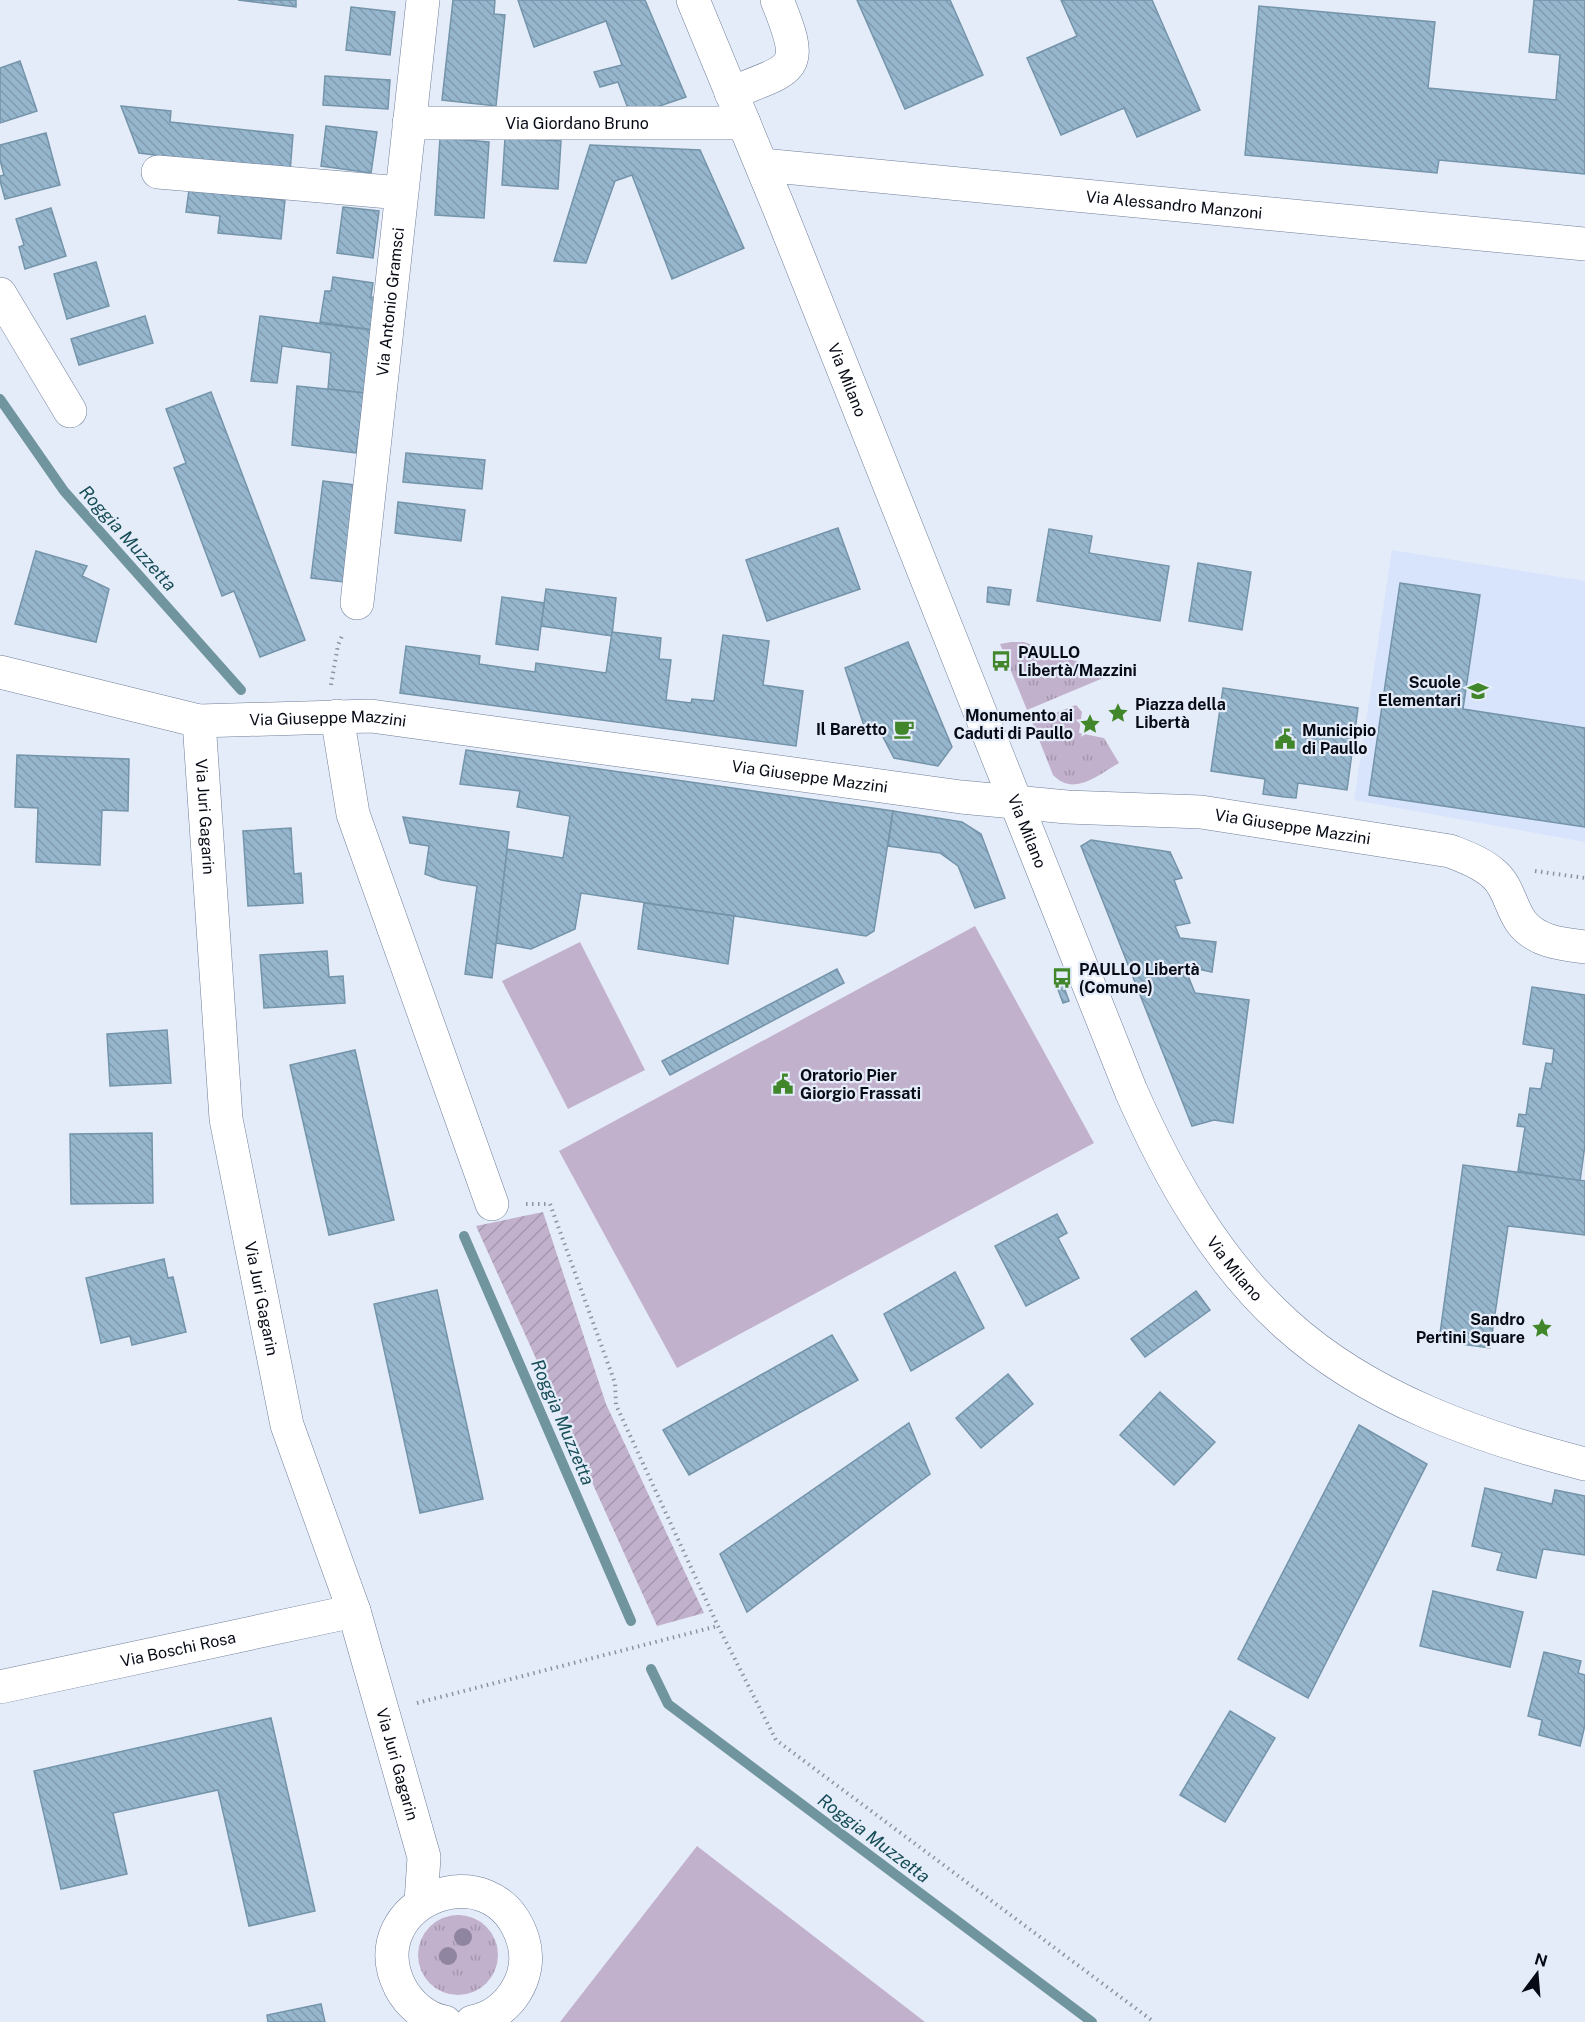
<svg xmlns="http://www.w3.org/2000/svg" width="1585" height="2022" font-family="'Public Sans',sans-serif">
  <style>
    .built { fill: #d8e4fc }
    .grass { fill: url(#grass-tufts) }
    .garden { fill: url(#garden-furrows) }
    .pitch { fill: #c2b1cc }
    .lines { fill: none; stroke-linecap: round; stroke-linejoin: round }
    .stream { stroke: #70959e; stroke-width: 10 }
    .building { fill: url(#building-back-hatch); stroke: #7494aa; stroke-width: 1.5 }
    .minor-casing { stroke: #6f7e9b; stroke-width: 34 }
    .path { stroke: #8e93a0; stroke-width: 4; stroke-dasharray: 1.5 4.5; stroke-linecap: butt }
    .minor { stroke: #fff; stroke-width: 33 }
    .tree { fill: #9085a1 }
    .labels { text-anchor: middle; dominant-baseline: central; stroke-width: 4.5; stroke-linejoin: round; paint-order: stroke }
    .street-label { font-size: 16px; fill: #070b16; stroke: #e5ecf9 }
    .poi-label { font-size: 16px; font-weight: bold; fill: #070b16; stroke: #e5ecf9; text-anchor: start }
    .water-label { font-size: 18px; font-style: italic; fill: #174e58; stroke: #e5ecf9 }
  </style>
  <defs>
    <pattern id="grass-tufts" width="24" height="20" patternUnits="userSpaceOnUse" patternTransform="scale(1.5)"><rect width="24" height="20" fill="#c2b1cc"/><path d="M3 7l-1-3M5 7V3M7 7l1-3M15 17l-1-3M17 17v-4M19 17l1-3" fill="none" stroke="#a597ae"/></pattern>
    <pattern id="garden-furrows" width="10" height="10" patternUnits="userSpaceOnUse" patternTransform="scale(1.5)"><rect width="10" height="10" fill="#c2b1cc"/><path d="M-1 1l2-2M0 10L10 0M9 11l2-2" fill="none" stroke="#a597ae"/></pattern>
    <pattern id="building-back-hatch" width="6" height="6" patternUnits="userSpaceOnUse" patternTransform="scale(1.5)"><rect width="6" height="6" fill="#96b6cd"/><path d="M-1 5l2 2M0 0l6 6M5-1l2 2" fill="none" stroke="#809baf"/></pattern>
  </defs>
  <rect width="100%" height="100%" fill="#e5ecf9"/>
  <polygon class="built" points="1392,550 1585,581 1585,842 1354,800"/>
  <g class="grass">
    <polygon points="1011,642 1024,642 1036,646 1105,672 1108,676 1027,710 1000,644"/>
    <path d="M1076,705L1082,712L1079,733L1104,738L1119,763C1098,775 1074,797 1053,775L1032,722Z"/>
    <circle cx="458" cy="1955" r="40"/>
  </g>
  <polygon class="garden" points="543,1212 606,1404 704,1613 657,1626 476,1226"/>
  <g class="pitch">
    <polygon points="975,926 1094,1143 677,1368 559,1151"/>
    <polygon points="580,942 645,1070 568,1109 502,981"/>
    <polygon points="697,1846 925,2022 560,2022"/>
  </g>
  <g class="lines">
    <g class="stream">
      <polyline points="0,399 64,491 241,690"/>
      <polyline points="464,1236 631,1621"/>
      <polyline points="651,1669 668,1704 1092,2022"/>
    </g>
  </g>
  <g class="building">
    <polygon points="238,0 296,0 296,7"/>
    <polygon points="453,0 495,0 494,14 505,15 496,106 442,100"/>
    <polygon points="518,0 645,0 686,97 645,111 627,106 618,82 600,87 594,72 622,65 606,21 534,47"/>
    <polygon points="857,0 950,0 983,75 905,109"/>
    <polygon points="1061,0 1152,0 1200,110 1137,137 1124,108 1061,135 1027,58 1077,36"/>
    <polygon points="1534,0 1585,0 1585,174 1439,160 1437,173 1245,155 1259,6 1435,22 1428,88 1556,100 1560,55 1529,52"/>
    <polygon points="351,7 395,12 390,55 346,50"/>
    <polygon points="20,61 37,111 0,123 0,68"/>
    <polygon points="325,76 390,80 388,109 323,105"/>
    <polygon points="121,106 171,111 170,122 293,135 290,172 139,153"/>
    <polygon points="326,126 377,132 371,173 321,166"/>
    <polygon points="46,133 60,185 5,199 0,181 0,176 4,175 0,160 0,145"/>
    <polygon points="440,138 489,142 484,218 435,215"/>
    <polygon points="505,138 561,141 558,189 502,185"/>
    <polygon points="590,145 700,150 744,248 672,279 632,175 615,181 586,263 554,261"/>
    <polygon points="189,190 285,200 281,239 218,233 220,216 186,212"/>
    <polygon points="343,207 379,211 373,258 337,253"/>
    <polygon points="51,208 66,256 25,269 19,247 24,245 16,219"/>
    <polygon points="96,262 109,306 67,319 54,274"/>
    <polygon points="333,277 373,283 371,297 376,298 372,330 320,322 325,291 331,291"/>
    <polygon points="145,316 153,343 79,365 71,339"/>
    <polygon points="260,316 372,330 365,393 328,389 331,353 282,346 277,383 251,381"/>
    <polygon points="297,386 365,393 356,453 292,445"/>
    <polygon points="211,392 305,640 260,657 234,591 222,596 174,468 186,463 166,409"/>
    <polygon points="406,453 485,460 482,489 403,482"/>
    <polygon points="323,481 355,485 344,582 311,578"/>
    <polygon points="398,502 465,510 461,541 395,533"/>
    <polygon points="838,528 860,589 767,621 746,560"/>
    <polygon points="1049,529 1092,536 1089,553 1169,566 1160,621 1037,601"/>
    <polygon points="36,551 87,566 82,576 109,589 96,642 15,624"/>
    <polygon points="1198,563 1251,572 1242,630 1189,621"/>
    <polygon points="1400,583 1480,595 1463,709 1585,728 1585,827 1369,795"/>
    <polygon points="988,587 1011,590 1009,605 987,602"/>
    <polygon points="546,589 616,598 612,636 541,626"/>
    <polygon points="502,597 544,603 538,650 496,644"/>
    <polygon points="612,632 661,638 659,659 671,660 666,700 691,703 692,699 714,701 723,635 769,641 763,685 803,691 796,746 400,693 406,646 480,656 479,664 535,672 536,663 606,673"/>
    <polygon points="908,642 952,747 938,766 894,758 875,722 864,726 845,668"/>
    <polygon points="1223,688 1358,708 1347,790 1298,783 1296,798 1284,797 1263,794 1265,779 1211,771"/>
    <polygon points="466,750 893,811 874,931 866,936 581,893 575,929 531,949 496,943 507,849 563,858 570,816 517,807 520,791 460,784"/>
    <polygon points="17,755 129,759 128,811 102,810 100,865 36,862 38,808 15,807"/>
    <polygon points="893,811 962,822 981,834 1005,898 975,908 958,866 940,853 888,846"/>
    <polygon points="403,817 509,832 492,978 465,974 477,886 441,880 425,874 429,846 410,843"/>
    <polygon points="291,828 294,874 301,873 303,903 248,906 243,831"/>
    <polygon points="1091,840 1170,852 1182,878 1174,880 1190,923 1175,926 1180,938 1216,942 1212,972 1184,966 1195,993 1249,1000 1233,1123 1214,1120 1192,1126 1081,846"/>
    <polygon points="644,903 734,916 728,964 638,949"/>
    <polygon points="327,951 329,977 343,976 345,1003 264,1008 260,955"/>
    <polygon points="837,969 844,983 670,1075 662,1061"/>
    <polygon points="1062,982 1069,1001 1063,1003 1056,984"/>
    <polygon points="1532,987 1585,995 1585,1145 1580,1181 1518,1171 1525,1127 1517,1126 1519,1114 1526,1115 1530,1088 1541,1089 1546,1063 1552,1064 1554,1049 1523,1044"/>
    <polygon points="167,1030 171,1083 110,1086 107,1034"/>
    <polygon points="355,1050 394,1220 329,1235 290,1065"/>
    <polygon points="152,1133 153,1203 71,1204 70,1134"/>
    <polygon points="1463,1165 1585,1181 1585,1235 1508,1226 1490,1348 1439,1341"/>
    <polygon points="1057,1214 1067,1233 1058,1238 1079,1278 1026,1306 995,1246"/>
    <polygon points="164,1259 168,1278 173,1277 186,1332 132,1345 130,1336 101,1343 86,1278"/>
    <polygon points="955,1272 984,1328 911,1371 884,1314"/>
    <polygon points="437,1290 483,1499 420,1513 374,1304"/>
    <polygon points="1196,1291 1210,1310 1145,1357 1131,1339"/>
    <polygon points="832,1335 858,1380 689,1475 663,1430"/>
    <polygon points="1008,1374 1033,1404 981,1448 956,1418"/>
    <polygon points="1160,1392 1215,1442 1174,1485 1120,1435"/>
    <polygon points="909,1423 930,1474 747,1612 720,1554"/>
    <polygon points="1359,1425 1427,1464 1308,1698 1238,1659"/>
    <polygon points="1485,1488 1552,1504 1555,1490 1585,1496 1585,1555 1543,1549 1536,1578 1497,1570 1502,1553 1472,1546"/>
    <polygon points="1433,1591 1523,1612 1510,1667 1420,1646"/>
    <polygon points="1544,1652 1581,1661 1578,1673 1585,1675 1585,1725 1580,1746 1539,1735 1542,1720 1528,1716"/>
    <polygon points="1230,1711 1275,1738 1225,1822 1180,1795"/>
    <polygon points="271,1718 315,1911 249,1926 218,1790 113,1813 127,1874 61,1889 34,1771"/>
    <polygon points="321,2004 325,2022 268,2022 267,2015"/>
  </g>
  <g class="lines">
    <g class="minor-casing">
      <g id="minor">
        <path id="s1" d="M693,0L779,208L1131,1091C1169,1177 1216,1261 1286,1324C1369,1399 1479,1437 1585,1464"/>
        <path d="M731,93C796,67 806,71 777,0"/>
        <path id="s2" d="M409,123H744"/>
        <path id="s3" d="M762,165L1585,244"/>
        <polyline points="158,172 401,193"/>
        <polyline points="0,294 70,411"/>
        <path id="s4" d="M357,603L423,0"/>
        <path id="s5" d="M0,672L199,721L371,716L961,797L1067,807L1201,812L1450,851C1465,857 1482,863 1495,875C1509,888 1511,909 1522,923C1537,942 1562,944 1585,947"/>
        <polyline points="337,716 353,814 492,1204"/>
        <path id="s6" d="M199,721L226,1119L287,1425L354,1611L424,1857L421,1902"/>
        <path id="s7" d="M0,1687L354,1611"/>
        <path d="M445,2022C426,2019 409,2004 400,1987C358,1902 494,1847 523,1940C534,1976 509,2015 472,2022"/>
      </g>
    </g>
    <g class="path">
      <polyline points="331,685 338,645 343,634"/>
      <polyline points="1535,871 1585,878"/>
      <polyline points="526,1204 550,1204 615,1383 616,1405 718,1626 776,1740 1154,2022"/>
      <polyline points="417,1703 718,1626"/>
    </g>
    <use href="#minor" class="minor"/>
  </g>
  <g class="tree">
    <circle cx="463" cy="1937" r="9"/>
    <circle cx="448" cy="1956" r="9"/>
  </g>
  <defs>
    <g id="bus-bare" transform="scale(1.62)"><path d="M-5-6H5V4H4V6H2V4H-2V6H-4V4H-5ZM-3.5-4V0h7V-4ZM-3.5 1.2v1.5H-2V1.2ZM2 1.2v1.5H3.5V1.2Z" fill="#41862a" stroke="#e5ecf9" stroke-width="2.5" paint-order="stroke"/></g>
    <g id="school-bare" transform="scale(1.62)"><path d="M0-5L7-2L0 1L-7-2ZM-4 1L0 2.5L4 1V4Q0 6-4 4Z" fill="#41862a" stroke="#e5ecf9" stroke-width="2.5" paint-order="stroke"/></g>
    <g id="sight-bare" transform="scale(1.62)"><path d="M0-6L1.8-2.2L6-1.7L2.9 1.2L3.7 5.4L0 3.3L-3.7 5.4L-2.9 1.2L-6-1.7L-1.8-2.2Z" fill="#41862a" stroke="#e5ecf9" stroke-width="2.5" paint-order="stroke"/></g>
    <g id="cafe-bare" transform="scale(1.62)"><path d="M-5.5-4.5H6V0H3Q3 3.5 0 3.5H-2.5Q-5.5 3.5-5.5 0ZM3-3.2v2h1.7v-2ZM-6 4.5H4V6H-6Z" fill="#41862a" stroke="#e5ecf9" stroke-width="2.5" paint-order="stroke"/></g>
    <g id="civic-bare" transform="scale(1.62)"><path d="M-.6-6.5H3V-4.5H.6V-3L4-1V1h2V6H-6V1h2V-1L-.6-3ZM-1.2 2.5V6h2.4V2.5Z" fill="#41862a" stroke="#e5ecf9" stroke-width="2.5" paint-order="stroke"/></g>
  </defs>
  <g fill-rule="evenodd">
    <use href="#bus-bare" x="1001" y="661"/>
    <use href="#school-bare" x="1478" y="691"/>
    <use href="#sight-bare" x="1118" y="713"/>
    <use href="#sight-bare" x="1090" y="724"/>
    <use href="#cafe-bare" x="904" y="729"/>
    <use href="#civic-bare" x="1285" y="739"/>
    <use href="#bus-bare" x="1062" y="978"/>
    <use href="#civic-bare" x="783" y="1084"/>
    <use href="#sight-bare" x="1542" y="1328"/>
  </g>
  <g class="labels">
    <g class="street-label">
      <text stroke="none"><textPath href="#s2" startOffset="168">Via Giordano Bruno</textPath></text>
      <text stroke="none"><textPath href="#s3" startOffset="414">Via Alessandro Manzoni</textPath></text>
      <text stroke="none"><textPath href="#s4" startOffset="303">Via Antonio Gramsci</textPath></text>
      <text stroke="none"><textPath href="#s1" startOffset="410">Via Milano</textPath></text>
      <text stroke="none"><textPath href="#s5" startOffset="334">Via Giuseppe Mazzini</textPath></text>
      <text stroke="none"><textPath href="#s5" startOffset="820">Via Giuseppe Mazzini</textPath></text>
      <text stroke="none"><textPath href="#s6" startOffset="96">Via Juri Gagarin</textPath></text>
      <text stroke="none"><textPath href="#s5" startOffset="1306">Via Giuseppe Mazzini</textPath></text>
      <text stroke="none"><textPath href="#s1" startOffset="896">Via Milano</textPath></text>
      <text stroke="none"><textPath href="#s1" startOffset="1382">Via Milano</textPath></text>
      <text stroke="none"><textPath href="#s6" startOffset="582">Via Juri Gagarin</textPath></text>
      <text stroke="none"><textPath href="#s7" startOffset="182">Via Boschi Rosa</textPath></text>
      <text stroke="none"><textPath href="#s6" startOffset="1068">Via Juri Gagarin</textPath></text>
    </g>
    <g class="poi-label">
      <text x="1018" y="652">PAULLO<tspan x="1018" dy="18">Libertà/Mazzini</tspan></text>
      <text x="1461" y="682" text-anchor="end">Scuole<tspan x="1461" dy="18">Elementari</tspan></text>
      <text x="1135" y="704">Piazza della<tspan x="1135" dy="18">Libertà</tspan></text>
      <text x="1073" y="715" text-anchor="end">Monumento ai<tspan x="1073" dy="18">Caduti di Paullo</tspan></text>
      <text x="887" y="729" text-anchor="end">Il Baretto</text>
      <text x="1302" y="730">Municipio<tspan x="1302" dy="18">di Paullo</tspan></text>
      <text x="1079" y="969">PAULLO Libertà<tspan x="1079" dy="18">(Comune)</tspan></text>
      <text x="800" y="1075">Oratorio Pier<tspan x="800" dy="18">Giorgio Frassati</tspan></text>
      <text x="1525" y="1319" text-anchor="end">Sandro<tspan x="1525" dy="18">Pertini Square</tspan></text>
    </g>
    <g class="water-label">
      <text transform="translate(128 538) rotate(48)">Roggia Muzzetta</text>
      <text transform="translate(563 1422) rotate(67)">Roggia Muzzetta</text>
      <text transform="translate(874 1838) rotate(37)">Roggia Muzzetta</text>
    </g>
  </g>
  <g transform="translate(1537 1974) rotate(16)" stroke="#e5ecf9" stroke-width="4.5" paint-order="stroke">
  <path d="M0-4.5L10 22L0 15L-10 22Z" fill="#070b16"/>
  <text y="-9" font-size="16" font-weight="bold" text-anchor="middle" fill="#070b16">N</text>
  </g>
</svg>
